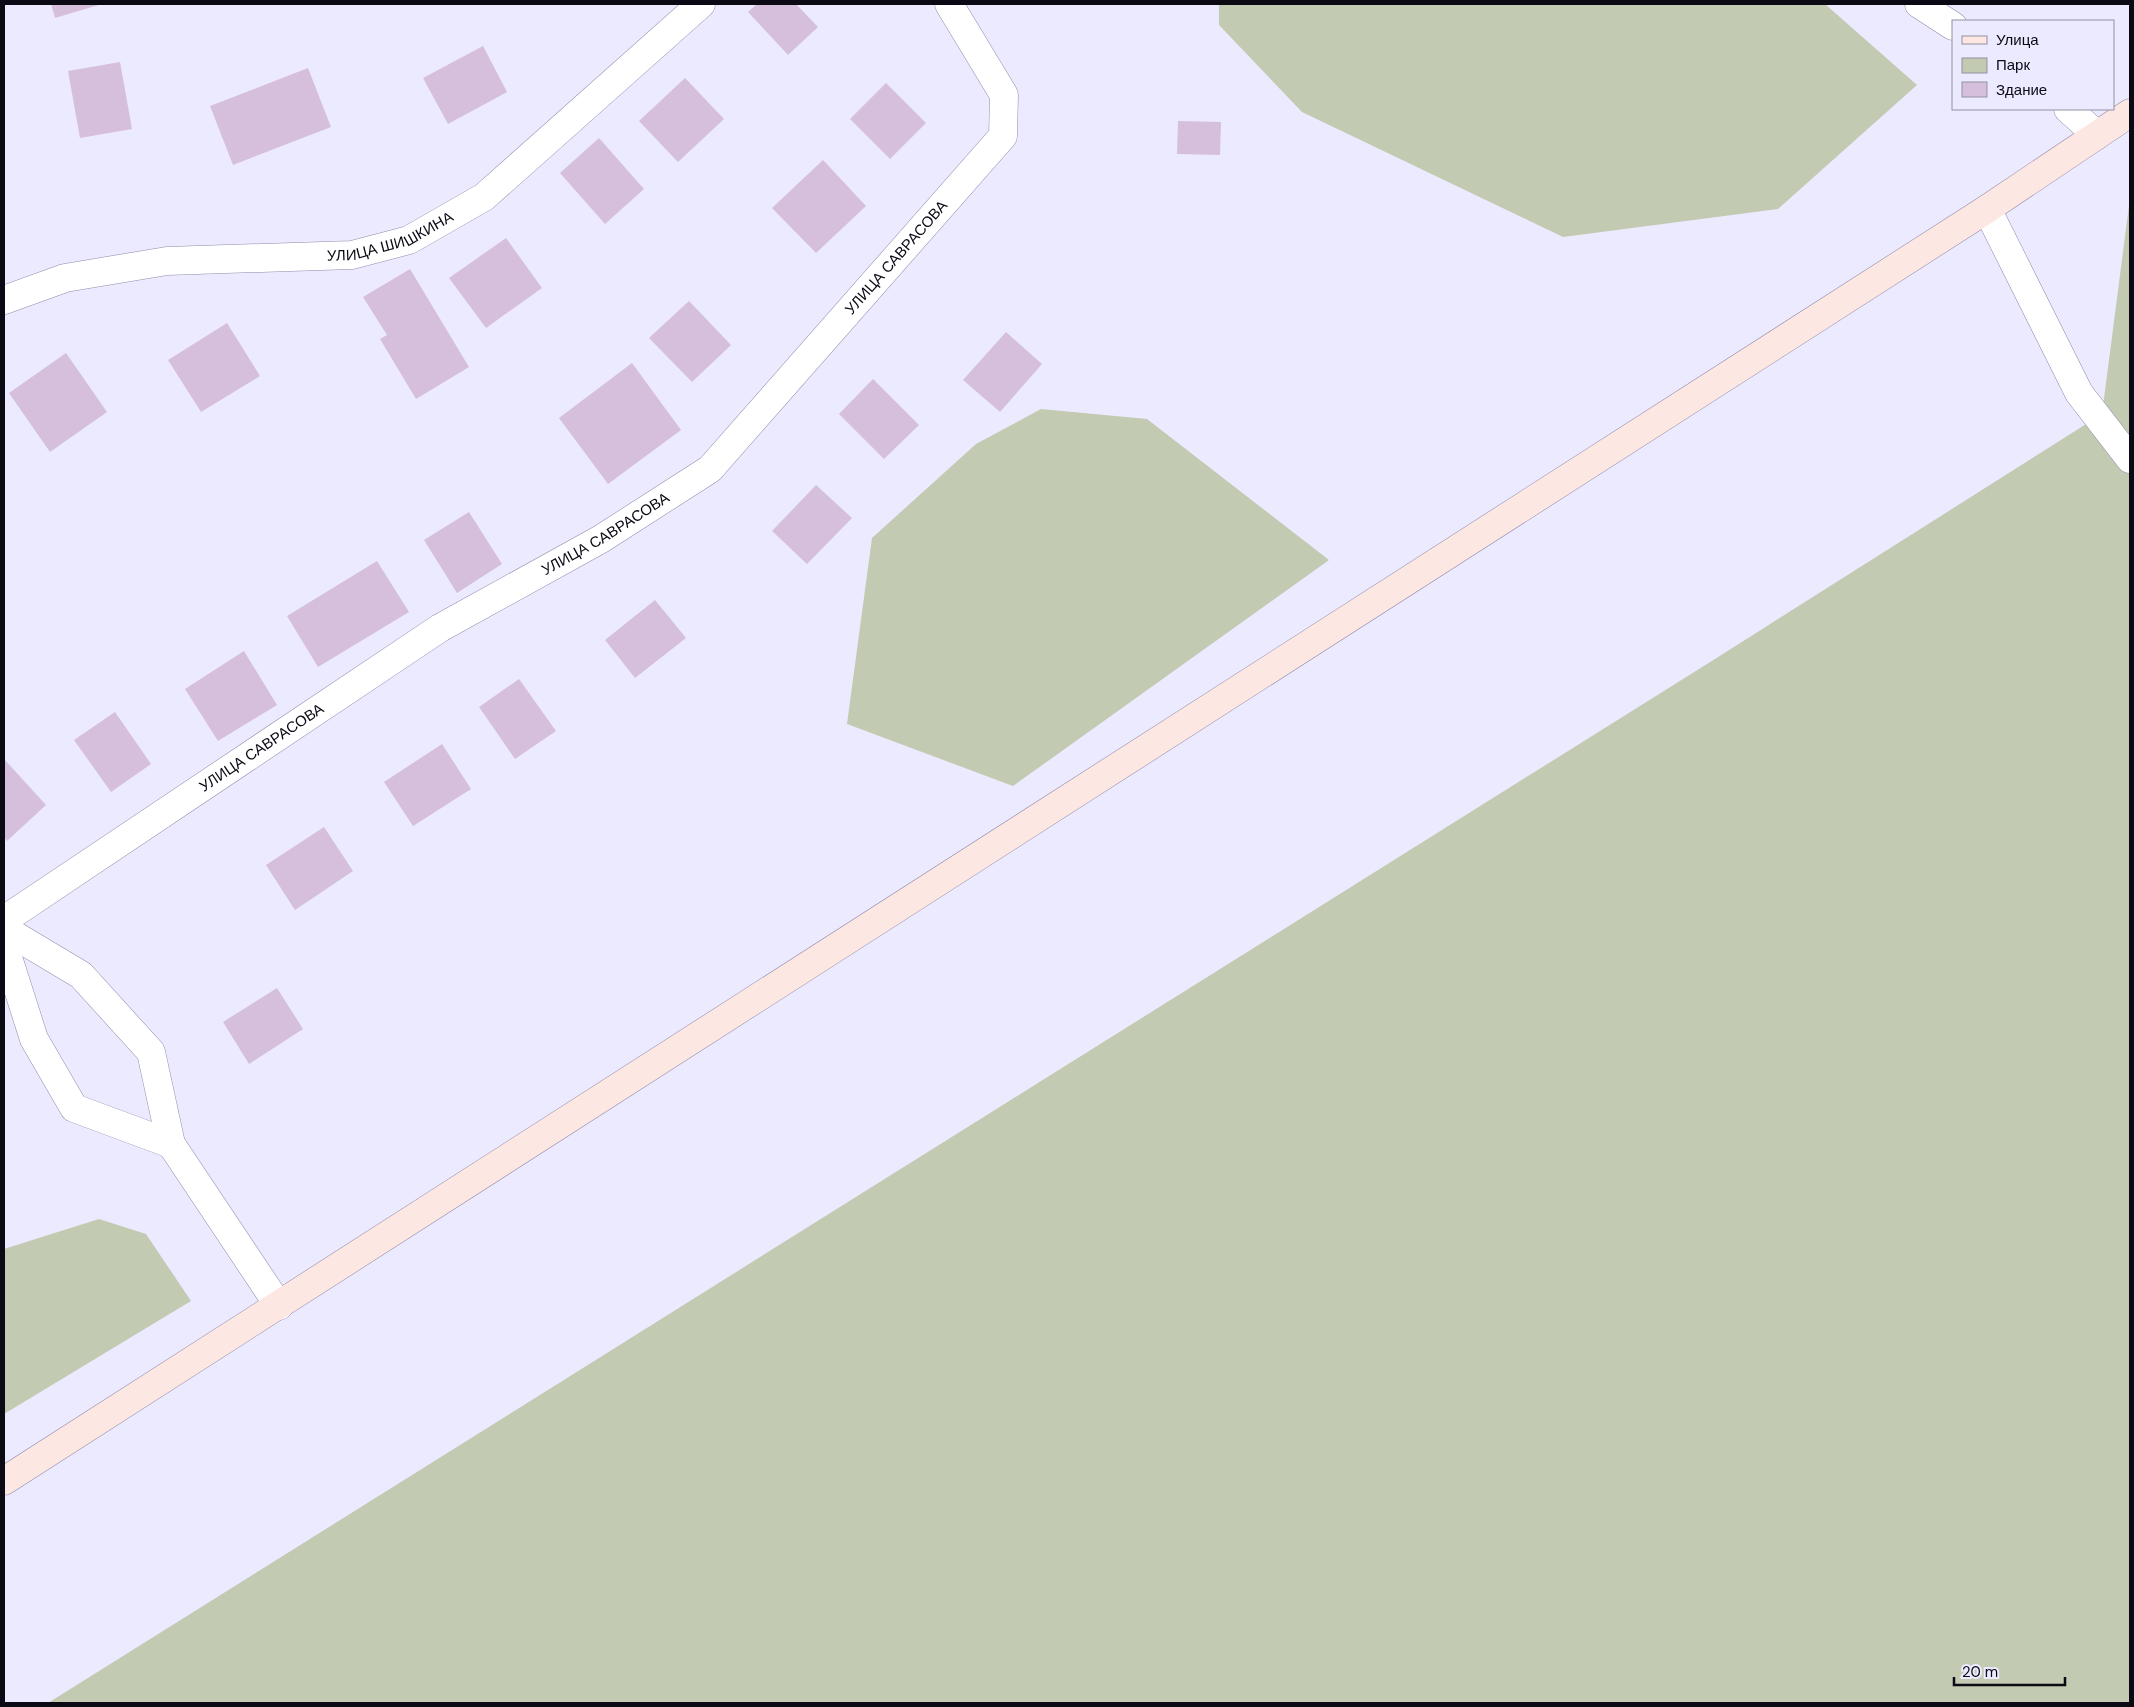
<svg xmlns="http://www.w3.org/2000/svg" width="2134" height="1707" font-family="'DM Sans',sans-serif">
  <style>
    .green { fill: #c2cab2 }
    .building { fill: #d6bfdd }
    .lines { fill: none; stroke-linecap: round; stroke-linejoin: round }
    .street-casing { stroke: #908bab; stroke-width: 29 }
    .secondary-casing { stroke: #908bab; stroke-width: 29 }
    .street { stroke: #fff; stroke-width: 28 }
    .secondary { stroke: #fce7e2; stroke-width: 28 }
    .labels { text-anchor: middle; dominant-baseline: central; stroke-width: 4; stroke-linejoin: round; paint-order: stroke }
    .street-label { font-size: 15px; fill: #0b0914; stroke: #eceaff }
  </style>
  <rect width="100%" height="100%" fill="#eceaff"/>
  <g class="green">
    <polygon points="1219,4 1825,4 1917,85 1778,209 1563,237 1302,112 1219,25"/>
    <polygon points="2130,198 2130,1703 48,1703 1715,659 2102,414"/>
    <polygon points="1041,409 1147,419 1329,560 1013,786 847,724 872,538 976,444"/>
    <polygon points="99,1219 146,1234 191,1301 4,1414 4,1249"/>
  </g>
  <g class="building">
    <polygon points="51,4 102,4 55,18"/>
    <polygon points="757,4 796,4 818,27 788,55 748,12"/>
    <polygon points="483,46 507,92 448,124 423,78"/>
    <polygon points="120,62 132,129 80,138 68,71"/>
    <polygon points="308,68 331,127 233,165 210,106"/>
    <polygon points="685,78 724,119 678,162 639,121"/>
    <polygon points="886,83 926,123 890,159 850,119"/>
    <polygon points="1178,121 1221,122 1220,155 1177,154"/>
    <polygon points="599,138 644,189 605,224 560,173"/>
    <polygon points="823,160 866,206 816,253 772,208"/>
    <polygon points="506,238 542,288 486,328 449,278"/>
    <polygon points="410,269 469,367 416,399 380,339 387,335 363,297"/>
    <polygon points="689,301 731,345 692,382 649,338"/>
    <polygon points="227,323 260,376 201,412 168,360"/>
    <polygon points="1006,332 1042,364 1000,412 963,380"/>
    <polygon points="66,353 107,412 50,452 9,393"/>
    <polygon points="632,363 681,430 608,484 559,418"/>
    <polygon points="873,379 919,425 884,459 839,414"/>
    <polygon points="816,485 852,518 807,564 772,531"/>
    <polygon points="469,512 502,564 457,593 424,540"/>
    <polygon points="377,561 409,612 318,667 287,616"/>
    <polygon points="655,600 686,638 635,678 605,640"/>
    <polygon points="244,651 277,705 218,741 185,689"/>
    <polygon points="519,679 556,731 515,759 479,707"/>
    <polygon points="115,712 151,764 111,792 74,740"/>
    <polygon points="442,744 471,789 413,826 384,782"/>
    <polygon points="4,759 46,805 7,841 4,837"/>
    <polygon points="324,827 353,871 295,910 266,865"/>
    <polygon points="277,988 303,1029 249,1064 223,1022"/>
  </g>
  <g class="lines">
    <g class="street-casing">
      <g id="street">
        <polyline points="1919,4 1953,26"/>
        <polyline points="2068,109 2097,135"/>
        <polyline points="1987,209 2079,393 2130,459"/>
        <path id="s1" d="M4,300L65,278L167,261L352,255L409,240L484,197L701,4"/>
        <path id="s2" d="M4,920L440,628L601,539L710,469L1003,136L1004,95L949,4"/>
        <polyline points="4,929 81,975 151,1052 171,1144 279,1306"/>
        <polyline points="4,945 34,1039 74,1108 171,1144"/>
      </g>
    </g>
    <g class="secondary-casing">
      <polyline id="secondary" points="4,1481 1987,209 2130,113"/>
    </g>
    <use href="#street" class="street"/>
    <use href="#secondary" class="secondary"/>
  </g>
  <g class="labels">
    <g class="street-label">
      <text stroke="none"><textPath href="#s1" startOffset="395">УЛИЦА ШИШКИНА</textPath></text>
      <text stroke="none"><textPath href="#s2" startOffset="1120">УЛИЦА САВРАСОВА</textPath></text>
      <text stroke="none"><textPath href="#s2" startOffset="715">УЛИЦА САВРАСОВА</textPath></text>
      <text stroke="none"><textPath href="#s2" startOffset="310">УЛИЦА САВРАСОВА</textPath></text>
    </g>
  </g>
  <rect width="2134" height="1707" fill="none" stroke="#0b0914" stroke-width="10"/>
  <rect x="1952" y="20" width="162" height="90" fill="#eceaff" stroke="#9290a1"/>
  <rect x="1962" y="36" width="25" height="8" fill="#fce7e2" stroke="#9290a1"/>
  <text x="1996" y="45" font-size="15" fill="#0b0914">Улица</text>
  <rect x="1962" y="58" width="25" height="15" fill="#c2cab2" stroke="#9290a1"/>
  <text x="1996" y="70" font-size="15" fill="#0b0914">Парк</text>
  <rect x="1962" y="82" width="25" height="15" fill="#d6bfdd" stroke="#9290a1"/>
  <text x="1996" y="95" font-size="15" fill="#0b0914">Здание</text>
  <path d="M1954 1677v8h111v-8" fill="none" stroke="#0b0914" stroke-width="2.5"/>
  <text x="1962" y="1677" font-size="15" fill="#0b0914" stroke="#eceaff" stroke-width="4" paint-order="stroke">20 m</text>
</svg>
